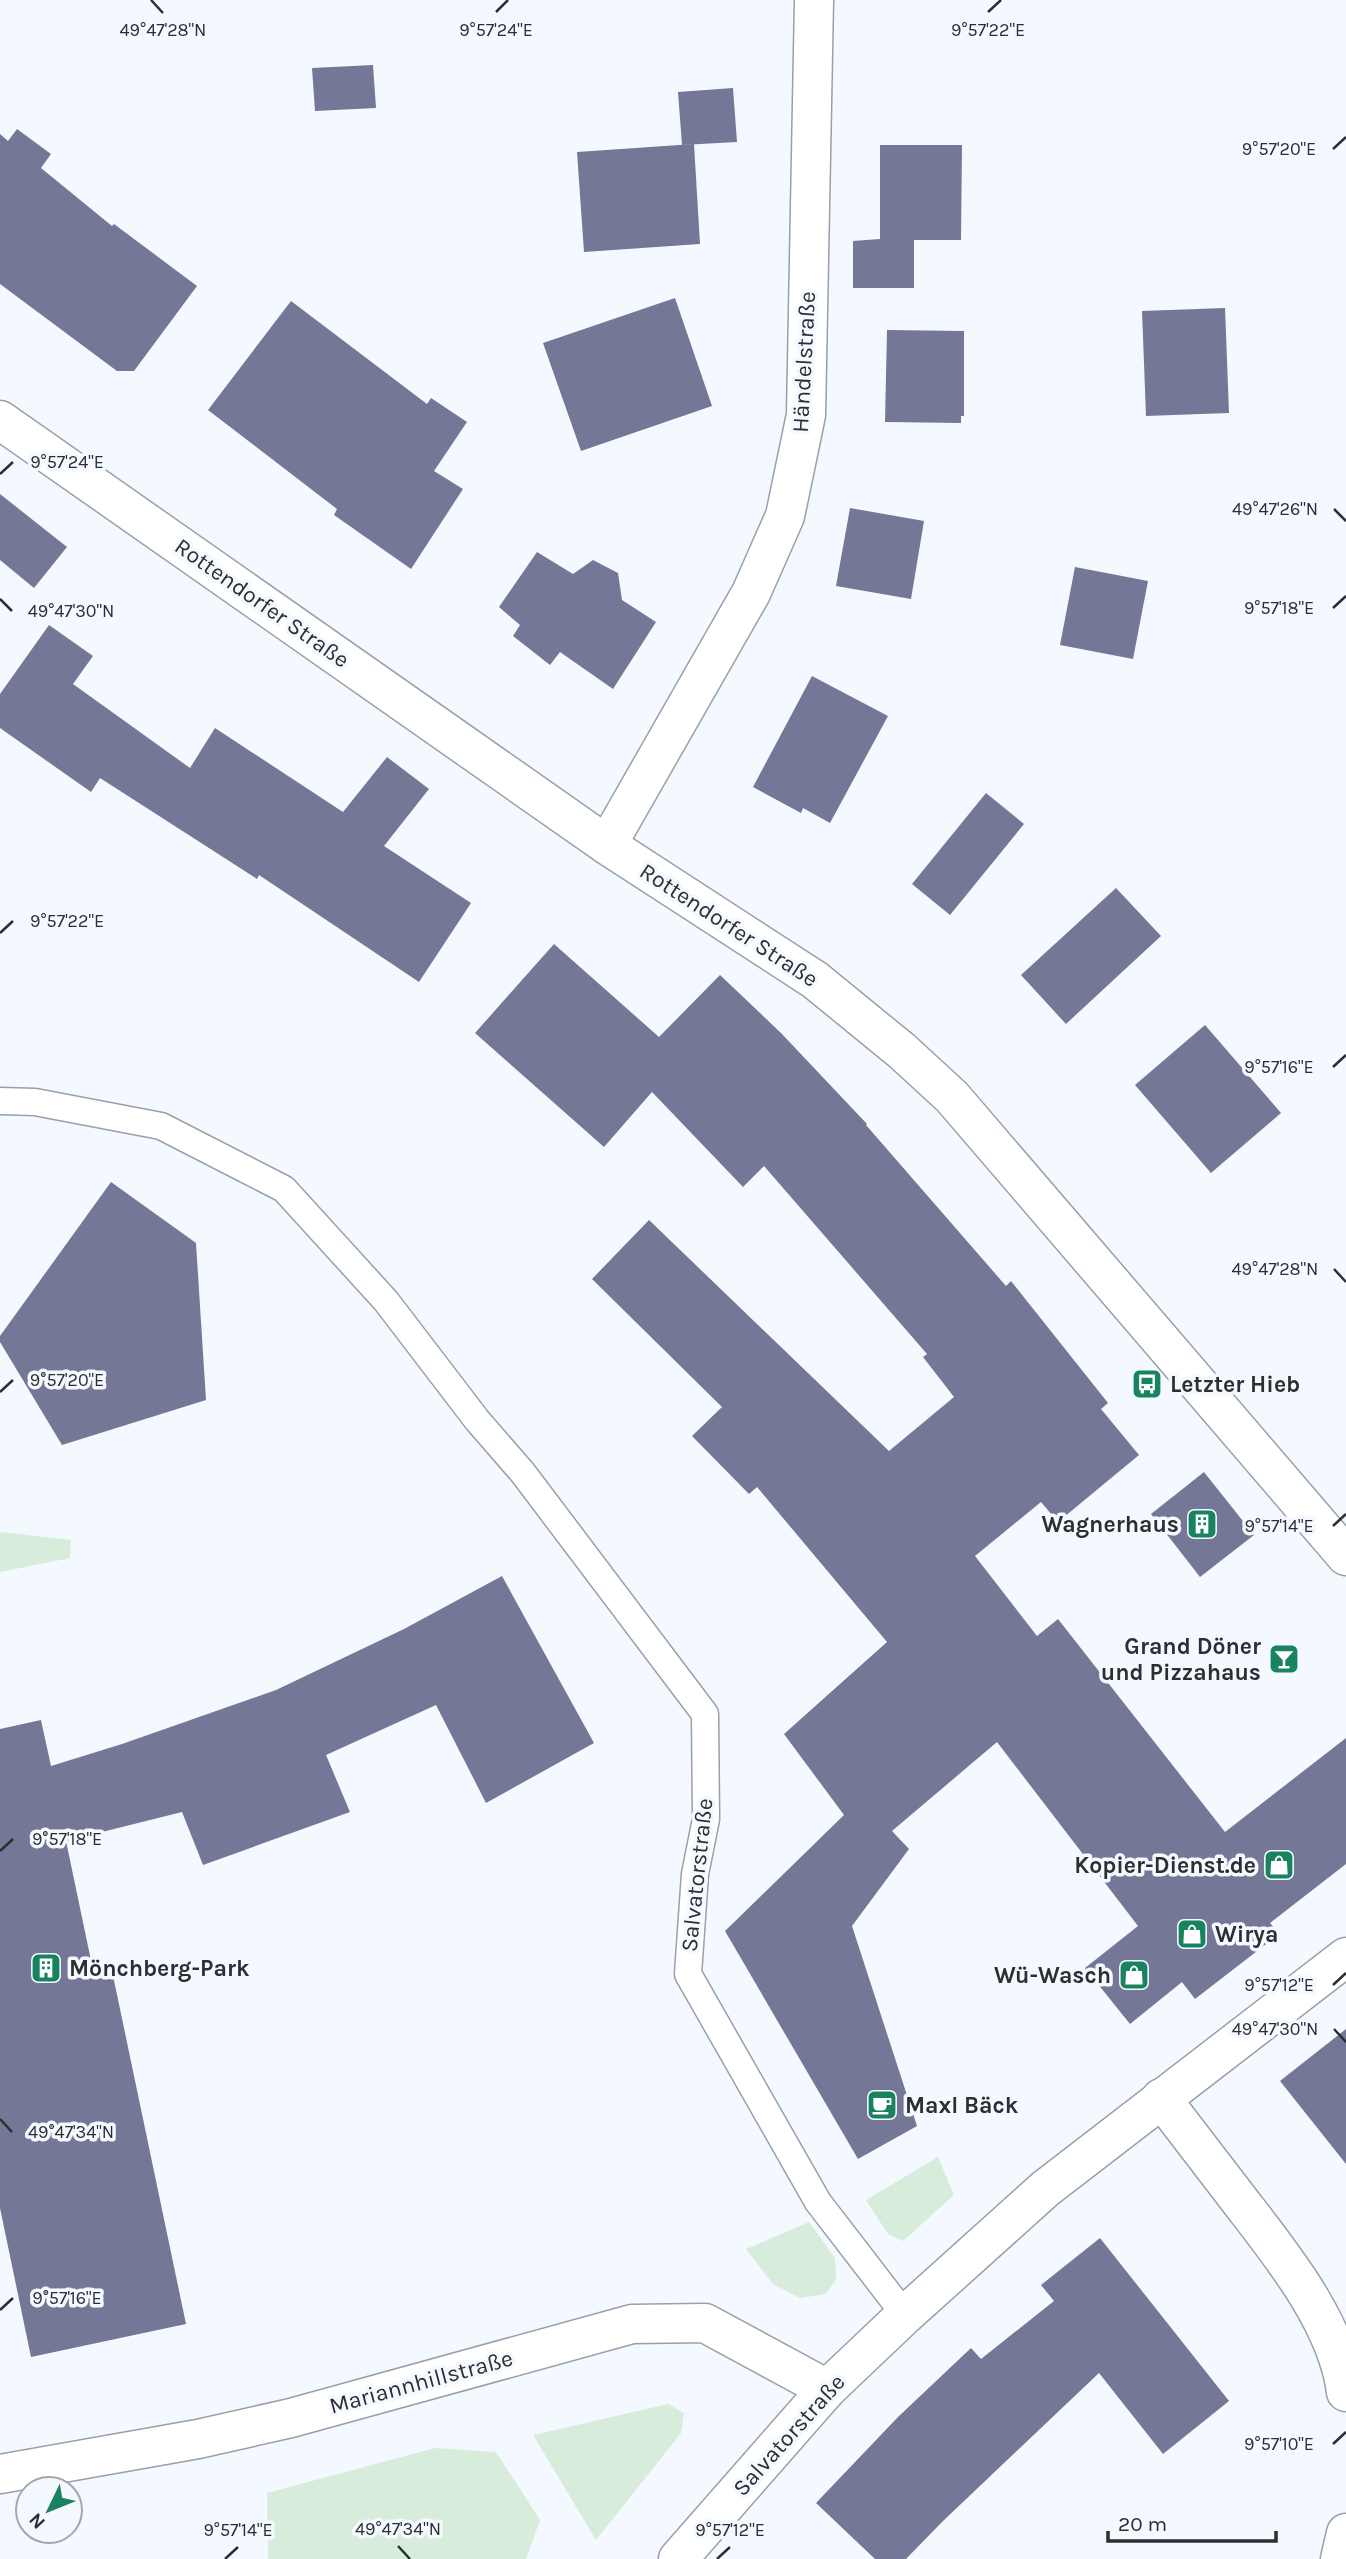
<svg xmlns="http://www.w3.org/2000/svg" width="1346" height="2559" font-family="Karla,sans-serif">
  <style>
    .green { fill: #d7ecdb }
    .building { fill: #757796 }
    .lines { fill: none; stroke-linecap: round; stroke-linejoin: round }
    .service-casing { stroke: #99a0a7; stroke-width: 29 }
    .minor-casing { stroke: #99a0a7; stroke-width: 41 }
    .tertiary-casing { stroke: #99a0a7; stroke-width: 41 }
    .service { stroke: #fff; stroke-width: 26 }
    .minor { stroke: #fff; stroke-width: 38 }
    .tertiary { stroke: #fff; stroke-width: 38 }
    .ticks { fill: none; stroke: #2c2e31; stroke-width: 2.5 }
    .labels { text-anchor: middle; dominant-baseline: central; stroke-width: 7; stroke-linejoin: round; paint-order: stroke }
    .street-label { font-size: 23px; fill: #2c2e31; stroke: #f3f9ff }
    .poi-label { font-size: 23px; font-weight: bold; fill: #2c2e31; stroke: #f3f9ff; text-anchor: start }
    .ticks-label { font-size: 18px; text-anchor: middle; fill: #2c2e31; stroke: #f3f9ff; stroke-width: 7; stroke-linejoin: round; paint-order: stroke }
  </style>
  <rect width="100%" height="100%" fill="#f3f9ff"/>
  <g class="green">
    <polygon points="0,1532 71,1540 70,1558 0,1572"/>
    <polygon points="938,2157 954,2195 903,2241 888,2234 866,2200"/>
    <polygon points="809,2222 835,2258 836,2279 826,2294 800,2298 773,2284 746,2249"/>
    <polygon points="668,2404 684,2413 681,2433 596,2540 533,2435"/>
    <polygon points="435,2448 496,2452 540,2520 526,2559 268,2559 267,2493"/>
  </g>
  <g class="building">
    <polygon points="373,65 376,108 315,111 312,68"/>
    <polygon points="733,88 737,142 682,145 678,92"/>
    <polygon points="17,129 51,154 41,168 112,226 114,224 197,286 134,371 117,371 0,284 0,134 8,141"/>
    <polygon points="694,144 700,244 584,252 577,152"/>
    <polygon points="880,145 962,145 961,240 914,240 914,288 853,288 853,241 880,239"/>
    <polygon points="675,298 712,406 581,451 543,343"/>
    <polygon points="291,301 427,404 431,398 467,422 434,471 463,489 411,569 334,515 337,509 208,410"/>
    <polygon points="1225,308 1229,413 1146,416 1142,311"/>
    <polygon points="887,330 964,331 964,416 961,416 961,423 885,422"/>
    <polygon points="0,494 67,547 34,588 0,560"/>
    <polygon points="850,508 924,521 911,599 836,586"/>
    <polygon points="537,552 573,574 593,560 618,573 622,600 656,622 613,689 560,652 550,665 513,636 520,625 499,607"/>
    <polygon points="1075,567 1148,581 1133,659 1060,645"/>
    <polygon points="49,625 93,656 73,684 190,768 215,728 343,812 387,757 429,789 384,846 471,903 419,982 259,875 257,879 100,778 91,792 0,728 0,694"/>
    <polygon points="812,676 888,716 830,823 803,808 801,813 753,787"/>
    <polygon points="986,793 1024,824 950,915 912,884"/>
    <polygon points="1116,888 1161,936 1066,1024 1021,975"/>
    <polygon points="554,944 659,1037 720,975 781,1033 867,1124 866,1125 1006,1286 1011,1281 1108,1403 1101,1409 1139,1455 1058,1522 1041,1502 975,1556 1037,1636 1058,1619 1225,1832 1346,1738 1346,1864 1270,1923 1279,1934 1195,1999 1182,1982 1130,2024 1085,1968 1138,1926 997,1742 892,1831 909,1849 852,1926 917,2126 858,2159 725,1931 844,1815 784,1734 887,1642 757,1487 749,1494 692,1436 722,1407 592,1279 649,1220 889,1451 954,1397 923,1357 927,1354 764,1166 743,1187 652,1092 604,1147 475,1033"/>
    <polygon points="1205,1025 1281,1113 1211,1173 1135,1085"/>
    <polygon points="111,1182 196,1243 206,1400 62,1445 0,1342 0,1336"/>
    <polygon points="1204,1472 1254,1535 1200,1577 1151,1514"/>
    <polygon points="502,1576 594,1743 486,1803 436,1705 326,1755 350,1812 203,1865 182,1812 66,1841 93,1970 111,1966 186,2324 31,2357 0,2208 0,1729 41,1720 51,1766 122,1744 276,1690 404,1629"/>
    <polygon points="1346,2029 1346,2164 1280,2081"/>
    <polygon points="1100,2238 1229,2401 1163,2454 1099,2373 942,2522 906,2559 875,2559 816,2503 898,2417 971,2348 981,2359 1054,2301 1041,2285"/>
  </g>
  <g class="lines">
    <g class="service-casing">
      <polyline id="service" points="0,1101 35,1102 161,1126 284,1189 386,1301 477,1420 523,1473 705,1714 706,1819 695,1874 688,1974 818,2202 905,2315"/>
    </g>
    <g class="minor-casing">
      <g id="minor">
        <polyline points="607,845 751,593 785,516 806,415 814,0"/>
        <path d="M1161,2098C1187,2132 1213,2166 1240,2201C1281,2254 1338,2324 1346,2392"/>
        <polyline points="0,2474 198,2439 291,2418 632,2324 705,2323 827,2389"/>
        <polyline points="1340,2559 1346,2533"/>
      </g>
    </g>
    <g class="tertiary-casing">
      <g id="tertiary">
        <polyline points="0,420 607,845 815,980 902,1051 952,1097 1346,1556"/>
        <polyline points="678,2559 827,2389 905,2315 1045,2189 1346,1957"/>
      </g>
    </g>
    <use href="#service" class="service"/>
    <use href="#minor" class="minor"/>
    <use href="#tertiary" class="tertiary"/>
  </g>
  <path class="ticks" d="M151,0L163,13M496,12L508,0M988,12L1001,0M1333,149L1346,137M0,474L13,462M1334,509L1346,521M0,599L12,611M1333,608L1346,596M0,933L13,921M1333,1067L1346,1055M1334,1269L1346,1282M0,1392L13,1380M1333,1526L1346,1514M0,1851L13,1839M1333,1985L1346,1973M1334,2029L1346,2042M0,2119L12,2132M0,2310L13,2298M1333,2444L1346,2432M398,2546L410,2559M225,2559L238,2547M717,2559L730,2547"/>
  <defs>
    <g id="bus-square" transform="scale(1.575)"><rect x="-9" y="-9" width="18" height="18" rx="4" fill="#19825e" stroke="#f3f9ff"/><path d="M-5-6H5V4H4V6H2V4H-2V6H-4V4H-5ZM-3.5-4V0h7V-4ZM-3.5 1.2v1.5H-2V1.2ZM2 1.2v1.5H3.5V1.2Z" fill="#fff"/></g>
    <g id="building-square" transform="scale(1.575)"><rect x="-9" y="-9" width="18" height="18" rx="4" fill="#19825e" stroke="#f3f9ff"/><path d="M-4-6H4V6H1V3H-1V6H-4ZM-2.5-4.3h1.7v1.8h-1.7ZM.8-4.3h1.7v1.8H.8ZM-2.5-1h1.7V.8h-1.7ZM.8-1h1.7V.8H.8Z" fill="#fff"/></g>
    <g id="bar-square" transform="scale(1.575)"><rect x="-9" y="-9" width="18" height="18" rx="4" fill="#19825e" stroke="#f3f9ff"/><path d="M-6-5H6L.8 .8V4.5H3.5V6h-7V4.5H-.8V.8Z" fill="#fff"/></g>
    <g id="shop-square" transform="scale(1.575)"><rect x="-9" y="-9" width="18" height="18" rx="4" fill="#19825e" stroke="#f3f9ff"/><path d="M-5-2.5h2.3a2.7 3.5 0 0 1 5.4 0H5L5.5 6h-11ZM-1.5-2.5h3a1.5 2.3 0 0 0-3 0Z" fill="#fff"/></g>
    <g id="cafe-square" transform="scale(1.575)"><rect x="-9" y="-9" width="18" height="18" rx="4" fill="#19825e" stroke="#f3f9ff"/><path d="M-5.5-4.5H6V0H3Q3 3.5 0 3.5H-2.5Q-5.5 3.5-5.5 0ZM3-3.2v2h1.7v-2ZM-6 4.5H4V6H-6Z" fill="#fff"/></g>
  </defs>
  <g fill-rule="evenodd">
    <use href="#bus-square" x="1147" y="1384"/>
    <use href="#building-square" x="1202" y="1524"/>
    <use href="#bar-square" x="1284" y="1659"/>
    <use href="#shop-square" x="1279" y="1865"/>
    <use href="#shop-square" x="1192" y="1934"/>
    <use href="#building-square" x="46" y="1968"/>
    <use href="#shop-square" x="1134" y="1975"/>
    <use href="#cafe-square" x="882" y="2105"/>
  </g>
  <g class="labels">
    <g class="street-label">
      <text transform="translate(804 362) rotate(-87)">Händelstraße</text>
      <text transform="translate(262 603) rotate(35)">Rottendorfer Straße</text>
      <text transform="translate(729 925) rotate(33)">Rottendorfer Straße</text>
      <text transform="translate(697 1875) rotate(-84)">Salvatorstraße</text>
      <text transform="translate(421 2382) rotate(-15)">Mariannhillstraße</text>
      <text transform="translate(789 2435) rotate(-48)">Salvatorstraße</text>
    </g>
    <g class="poi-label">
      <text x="1170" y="1384">Letzter Hieb</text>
      <text x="1179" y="1524" text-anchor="end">Wagnerhaus</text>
      <text x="1261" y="1646" text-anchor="end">Grand Döner<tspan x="1261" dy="26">und Pizzahaus</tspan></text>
      <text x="1256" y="1865" text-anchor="end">Kopier-Dienst.de</text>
      <text x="1215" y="1934">Wirya</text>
      <text x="69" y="1968">Mönchberg-Park</text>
      <text x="1111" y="1975" text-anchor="end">Wü-Wasch</text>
      <text x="905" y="2105">Maxl Bäck</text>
    </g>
  </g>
  <g class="ticks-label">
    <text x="496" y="36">9°57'24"E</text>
    <text x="988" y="36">9°57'22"E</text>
    <text x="163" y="36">49°47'28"N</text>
    <text x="1279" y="155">9°57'20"E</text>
    <text x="67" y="468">9°57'24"E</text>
    <text x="1275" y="515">49°47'26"N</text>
    <text x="1279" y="614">9°57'18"E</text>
    <text x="71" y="617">49°47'30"N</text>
    <text x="67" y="927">9°57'22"E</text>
    <text x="1279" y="1073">9°57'16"E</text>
    <text x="1275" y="1275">49°47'28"N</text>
    <text x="67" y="1386">9°57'20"E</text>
    <text x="1279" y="1532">9°57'14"E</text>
    <text x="67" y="1845">9°57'18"E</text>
    <text x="1279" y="1991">9°57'12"E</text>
    <text x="1275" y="2035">49°47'30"N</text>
    <text x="71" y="2138">49°47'34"N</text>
    <text x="67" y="2304">9°57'16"E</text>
    <text x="1279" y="2450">9°57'10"E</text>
    <text x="398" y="2535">49°47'34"N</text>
    <text x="238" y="2536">9°57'14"E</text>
    <text x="730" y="2536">9°57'12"E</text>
  </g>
  <g transform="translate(49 2510) rotate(227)"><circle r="33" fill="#f3f9ff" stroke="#a3a8ad" stroke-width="2"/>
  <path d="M0-5L12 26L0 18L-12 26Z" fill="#19825e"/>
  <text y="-10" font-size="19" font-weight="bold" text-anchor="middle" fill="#2c2e31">N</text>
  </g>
  <path d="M1108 2531v10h168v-10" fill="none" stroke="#2c2e31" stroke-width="3.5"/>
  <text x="1118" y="2531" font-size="21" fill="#2c2e31" stroke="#f3f9ff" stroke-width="5" paint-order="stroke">20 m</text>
</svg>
